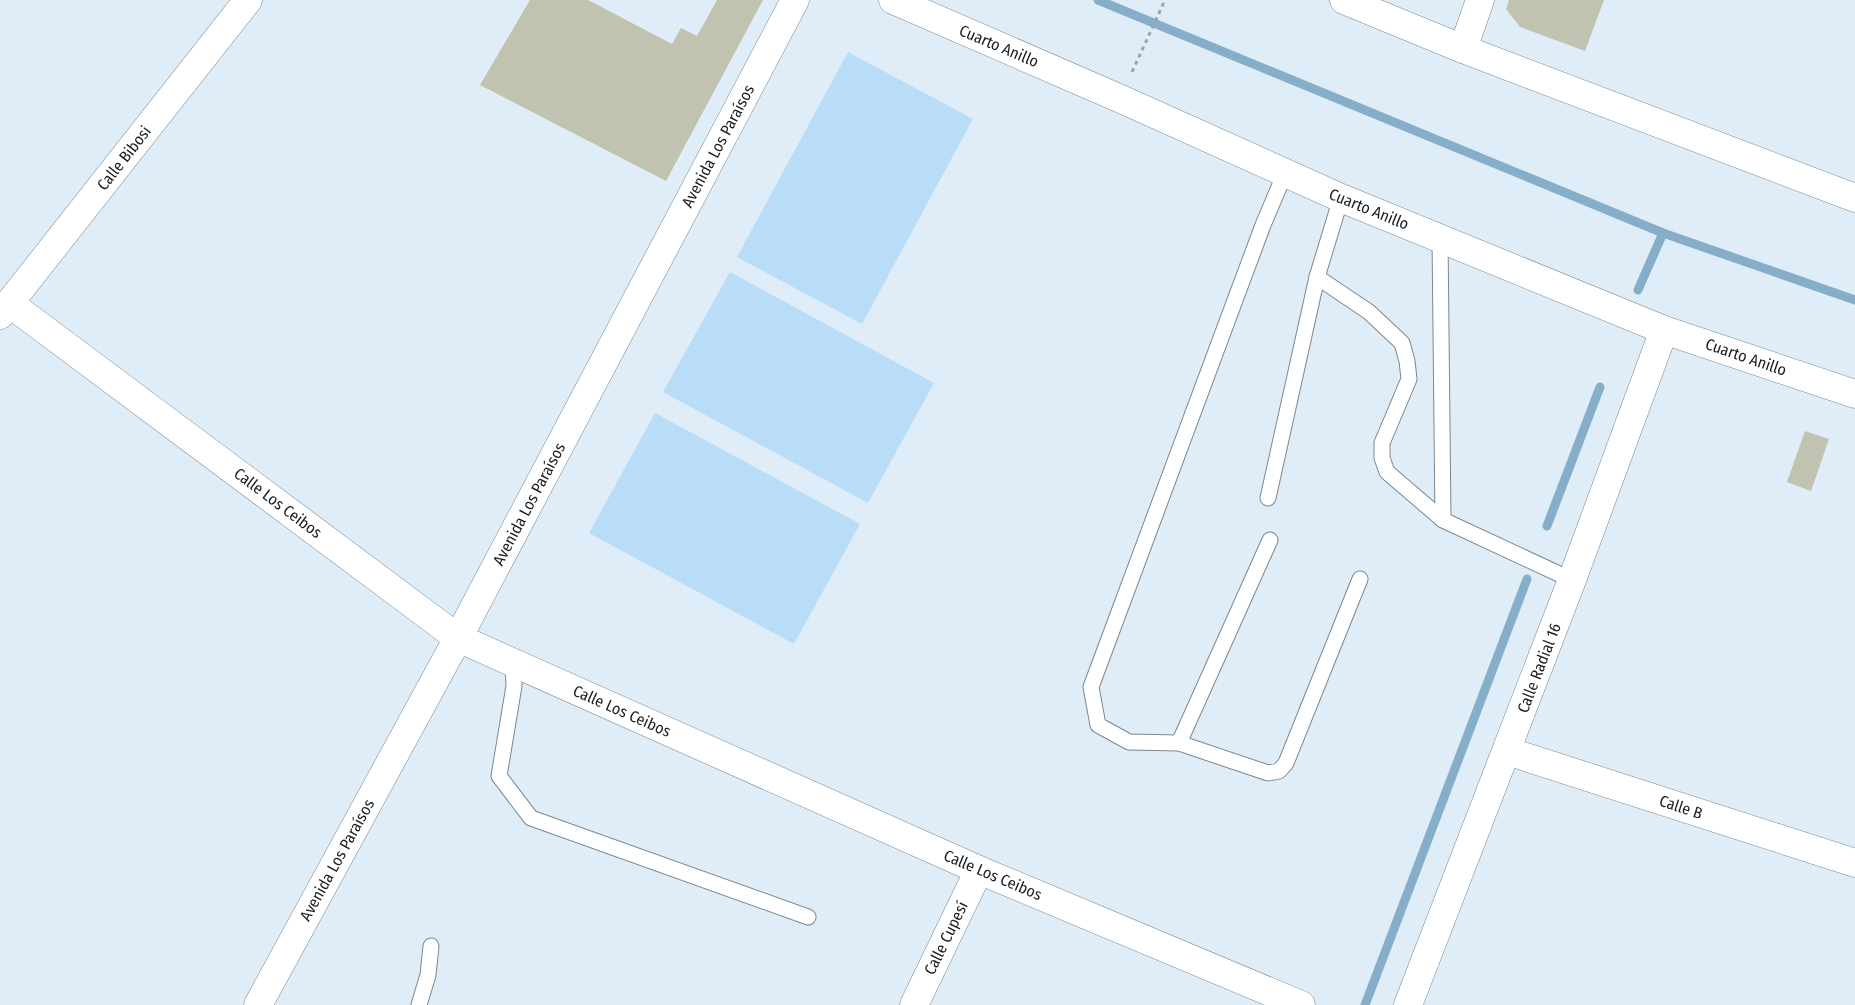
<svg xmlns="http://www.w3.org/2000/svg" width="1855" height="1005" font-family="'Fira Sans Condensed',sans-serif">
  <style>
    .green { fill: #b9ddf7 }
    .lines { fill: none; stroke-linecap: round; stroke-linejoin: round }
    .stream { stroke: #87aec9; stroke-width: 9 }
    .building { fill: #c2c2b1 }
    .service-casing { stroke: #7a8892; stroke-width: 17 }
    .minor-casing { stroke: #7a8892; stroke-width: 29 }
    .tertiary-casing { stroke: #7a8892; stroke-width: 29 }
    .trunk-casing { stroke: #7a8892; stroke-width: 29 }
    .path { stroke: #9aa6ae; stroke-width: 3; stroke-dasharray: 4 4; stroke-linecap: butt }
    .service { stroke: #fff; stroke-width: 15 }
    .minor { stroke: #fff; stroke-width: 28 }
    .tertiary { stroke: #fff; stroke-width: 28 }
    .trunk { stroke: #fff; stroke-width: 28 }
    .labels { text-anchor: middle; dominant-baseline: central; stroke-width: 4.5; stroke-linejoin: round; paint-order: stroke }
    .street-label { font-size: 16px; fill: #181e22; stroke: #fff }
  </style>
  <rect width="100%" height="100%" fill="#deedf8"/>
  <g class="green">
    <polygon points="848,52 973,119 862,324 737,257"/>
    <polygon points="730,272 934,383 868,503 663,392"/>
    <polygon points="655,413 860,524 794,644 589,533"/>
  </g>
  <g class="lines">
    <g class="stream">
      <polyline points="1098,0 1663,233 1855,300"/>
      <polyline points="1638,290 1663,233"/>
      <polyline points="1547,526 1600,387"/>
      <polyline points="1365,1005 1527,579"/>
    </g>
  </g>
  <g class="building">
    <polygon points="530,0 588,0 672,44 681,28 697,36 717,0 763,0 666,181 480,85"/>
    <polygon points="1509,0 1604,0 1585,51 1520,27 1506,9"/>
    <polygon points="1805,431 1829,439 1811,491 1787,482"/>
  </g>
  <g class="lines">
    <g class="service-casing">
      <g id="service">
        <polyline points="1285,173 1263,225 1091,687 1098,725 1129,742 1179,743 1268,773 1279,771 1286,763 1360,579"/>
        <polyline points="1440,237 1443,520 1572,580"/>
        <polyline points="1317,277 1369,312 1402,343 1407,361 1409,379 1382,443 1382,458 1387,472 1443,520"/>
        <polyline points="1268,498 1317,277 1341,198"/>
        <polyline points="513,662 514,686 499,776 531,818 808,917"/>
        <polyline points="1179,743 1270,540"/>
        <polyline points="419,1005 428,975 431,946"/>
      </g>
    </g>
    <g class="minor-casing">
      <g id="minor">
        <polyline points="1463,49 1480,0"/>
        <polyline points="9,303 458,638 979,870 1301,1005"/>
        <polyline points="0,315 248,0"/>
        <polyline points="1507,751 1855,863"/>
        <polyline points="258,1005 458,638 795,0"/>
        <polyline points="914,1005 979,870"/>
      </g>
    </g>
    <g class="tertiary-casing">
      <polyline id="tertiary" points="1408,1005 1572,580 1664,330"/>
    </g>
    <g class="trunk-casing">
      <g id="trunk">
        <polyline points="893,0 1121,99 1341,198 1664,330 1855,394"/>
        <polyline points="1344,0 1463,49 1855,198"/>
      </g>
    </g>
    <polyline class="path" points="1132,72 1165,0"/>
    <use href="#service" class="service"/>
    <use href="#minor" class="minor"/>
    <use href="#tertiary" class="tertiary"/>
    <use href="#trunk" class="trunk"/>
  </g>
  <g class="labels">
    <g class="street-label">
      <text transform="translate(999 46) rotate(23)">Cuarto Anillo</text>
      <text transform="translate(718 146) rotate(-62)">Avenida Los Paraísos</text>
      <text transform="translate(124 158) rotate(-52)">Calle Bibosi</text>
      <text transform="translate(1369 209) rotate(22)">Cuarto Anillo</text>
      <text transform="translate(1746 357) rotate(19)">Cuarto Anillo</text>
      <text transform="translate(278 503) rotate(37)">Calle Los Ceibos</text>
      <text transform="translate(529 504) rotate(-62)">Avenida Los Paraísos</text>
      <text transform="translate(1539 668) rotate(-69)">Calle Radial 16</text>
      <text transform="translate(622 711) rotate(24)">Calle Los Ceibos</text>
      <text transform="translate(1681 807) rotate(18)">Calle B</text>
      <text transform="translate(337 860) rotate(-61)">Avenida Los Paraísos</text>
      <text transform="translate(993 875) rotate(23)">Calle Los Ceibos</text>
      <text transform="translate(946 938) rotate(-64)">Calle Cupesí</text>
    </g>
  </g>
</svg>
